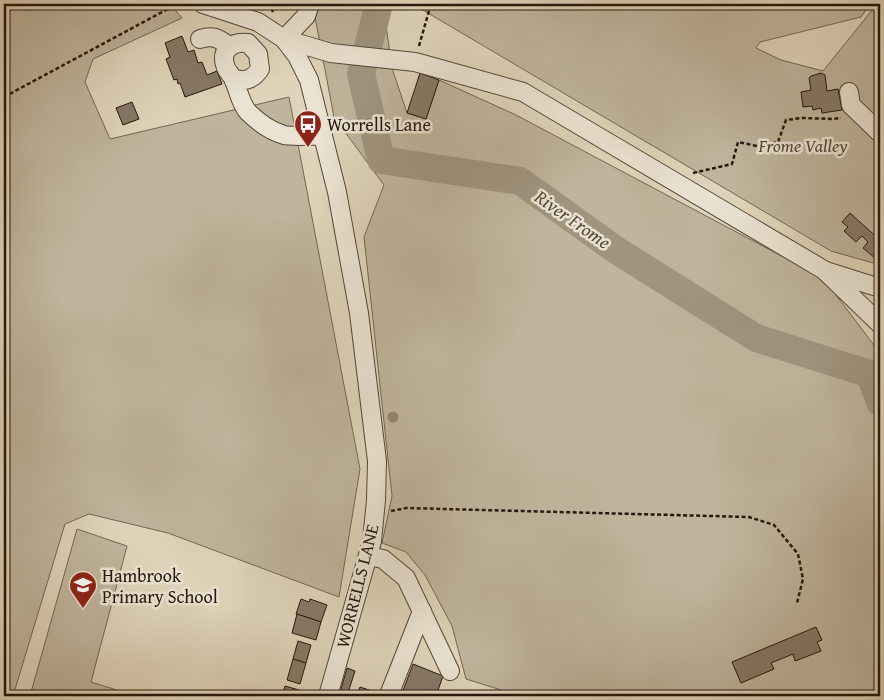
<svg xmlns="http://www.w3.org/2000/svg" width="884" height="700" font-family="'Gentium Book Plus',serif">
  <style>
    .green { fill: #bfb49c; stroke: #726654 }
    .lines { fill: none; stroke-linecap: round; stroke-linejoin: round }
    .river { stroke: #a0947f; stroke-width: 28 }
    .building { fill: #867966; stroke: #25170c }
    .minor-casing { stroke: #544638; stroke-width: 20 }
    .path { stroke: #25170c; stroke-width: 2.5; stroke-dasharray: 4 2.5; stroke-linecap: butt }
    .minor { stroke: #eae3d2; stroke-width: 18 }
    .tree { fill: #928672 }
    .labels { text-anchor: middle; dominant-baseline: central; stroke-width: 5; stroke-linejoin: round; paint-order: stroke }
    .poi-label { font-size: 18px; fill: #25170c; stroke: #eae3d2; text-anchor: start }
    .park-label { font-size: 18px; font-style: italic; fill: #534637; stroke: #eae3d2 }
    .street-label { font-size: 18px; fill: #25170c; stroke: #eae3d2 }
    .water-label { font-size: 19px; font-style: italic; fill: #56493a; stroke: #eae3d2 }
  </style>
  <rect width="100%" height="100%" fill="#dfd4ba"/>
  <filter id="stains"><feTurbulence type="fractalNoise" baseFrequency=".004" numOctaves="4"/><feColorMatrix values="0 0 0 0 .2 0 0 0 0 .09 0 0 0 0 .02 0 0 0 .5 -.17"/></filter>
  <radialGradient id="worn" r=".72"><stop offset=".6" stop-color="#630" stop-opacity="0"/><stop offset="1" stop-color="#630" stop-opacity=".3"/></radialGradient>
  <g class="green">
    <polygon points="4,4 170,4 182,18 93,59 85,82 110,139 289,97 360,469 339,597 168,533 89,514 65,524 13,696 4,696"/>
    <polygon points="321,4 383,4 392,68 407,113 426,119 439,80 516,115 823,278 880,353 880,696 520,696 466,679 452,626 425,575 406,552 382,543 392,496 364,237 384,185 334,117 315,17"/>
    <polygon points="416,4 870,4 861,17 760,42 756,48 781,60 823,71 877,4 880,4 880,265 831,251 416,6"/>
    <polygon points="77,529 127,546 91,682 136,696 30,696"/>
  </g>
  <g class="lines">
    <polyline class="river" points="379,4 361,74 381,160 520,181 616,250 756,338 870,374 880,402"/>
  </g>
  <g class="building">
    <polygon points="182,36 188,52 194,50 198,63 202,62 207,75 217,71 222,84 185,97 180,83 178,84 177,79 174,80 166,59 170,57 165,43"/>
    <polygon points="420,73 439,80 426,119 407,113"/>
    <polygon points="821,73 825,75 827,91 838,89 842,110 822,113 821,108 813,110 812,106 803,107 801,92 811,90 809,78 811,76"/>
    <polygon points="132,102 139,119 123,125 116,108"/>
    <polygon points="850,213 880,240 880,251 877,255 879,256 876,259 863,248 868,242 862,236 856,242 844,231 848,227 842,222"/>
    <polygon points="301,599 309,602 310,599 327,605 321,622 296,614"/>
    <polygon points="297,614 321,622 316,640 292,633"/>
    <polygon points="816,627 822,640 817,642 821,651 795,661 793,654 771,663 774,669 741,683 732,662"/>
    <polygon points="298,641 311,645 306,663 293,659"/>
    <polygon points="293,659 306,663 300,684 287,680"/>
    <polygon points="413,664 443,676 436,696 401,696"/>
    <polygon points="347,668 355,671 347,696 339,696"/>
    <polygon points="285,686 299,690 297,696 282,696"/>
    <polygon points="360,687 381,694 380,696 356,696"/>
  </g>
  <g class="lines">
    <g class="minor-casing">
      <g id="minor">
        <polyline points="203,4 258,22 284,39 331,53 415,62 523,92 824,270 880,324"/>
        <polyline points="310,4 306,16 284,39 297,56 309,80 337,192 359,313 377,461 376,500 372,541 328,696"/>
        <path d="M200,39C213,35 219,38 230,47"/>
        <path d="M234,79C246,82 253,79 260,69L258,54L248,43C232,41 219,50 226,68C228,73 233,76 234,81C239,91 240,103 248,112C258,122 271,131 284,135C293,137 312,135 323,136"/>
        <polyline points="849,92 851,105 880,133"/>
        <polyline points="826,271 880,288"/>
        <polyline points="368,556 383,559 406,578 450,671"/>
        <polyline points="389,695 422,611"/>
      </g>
    </g>
    <g class="path">
      <polyline points="269,4 273,12"/>
      <polyline points="419,46 431,4"/>
      <polyline points="4,97 177,4"/>
      <polyline points="693,173 732,164 738,142 757,146 778,142 786,120 802,118 833,119 841,118"/>
      <polyline points="391,511 406,508 749,517 774,525 798,554 803,579 797,603"/>
    </g>
    <use href="#minor" class="minor"/>
  </g>
  <circle class="tree" cx="393" cy="417" r="5.5"/>
  <defs>
    <g id="bus-pin" transform="scale(1.4375)"><path d="M0 17L-7.5 6A9.5 9.5 0 1 1 7.5 6Z" fill="#8f2418" stroke="#eae3d2"/><path d="M-5-6H5V4H4V6H2V4H-2V6H-4V4H-5ZM-3.5-4V0h7V-4ZM-3.5 1.2v1.5H-2V1.2ZM2 1.2v1.5H3.5V1.2Z" fill="#fff"/></g>
    <g id="school-pin" transform="scale(1.4375)"><path d="M0 17L-7.5 6A9.5 9.5 0 1 1 7.5 6Z" fill="#8f2418" stroke="#eae3d2"/><path d="M0-5L7-2L0 1L-7-2ZM-4 1L0 2.5L4 1V4Q0 6-4 4Z" fill="#fff"/></g>
  </defs>
  <g fill-rule="evenodd">
    <use href="#bus-pin" x="308" y="124"/>
    <use href="#school-pin" x="83" y="585"/>
  </g>
  <g class="labels">
    <g class="poi-label">
      <text x="327" y="124">Worrells Lane</text>
      <text x="102" y="575">Hambrook<tspan x="102" dy="21">Primary School</tspan></text>
    </g>
    <g class="park-label">
      <text x="803" y="145">Frome Valley</text>
    </g>
    <g class="street-label">
      <text transform="translate(357 586) rotate(-76)">WORRELLS LANE</text>
    </g>
    <g class="water-label">
      <text transform="translate(573 219) rotate(35)">River Frome</text>
    </g>
  </g>
  <rect width="884" height="700" fill="none" stroke="#dfd4ba" stroke-width="20"/>
  <rect x="5" y="5" width="874" height="690" fill="none" stroke="#25170c" stroke-width="2.5"/>
  <rect x="10" y="10" width="864" height="680" fill="none" stroke="#25170c"/>
  <rect width="100%" height="100%" filter="url(#stains)"/>
  <rect width="100%" height="100%" fill="url(#worn)"/>
</svg>
